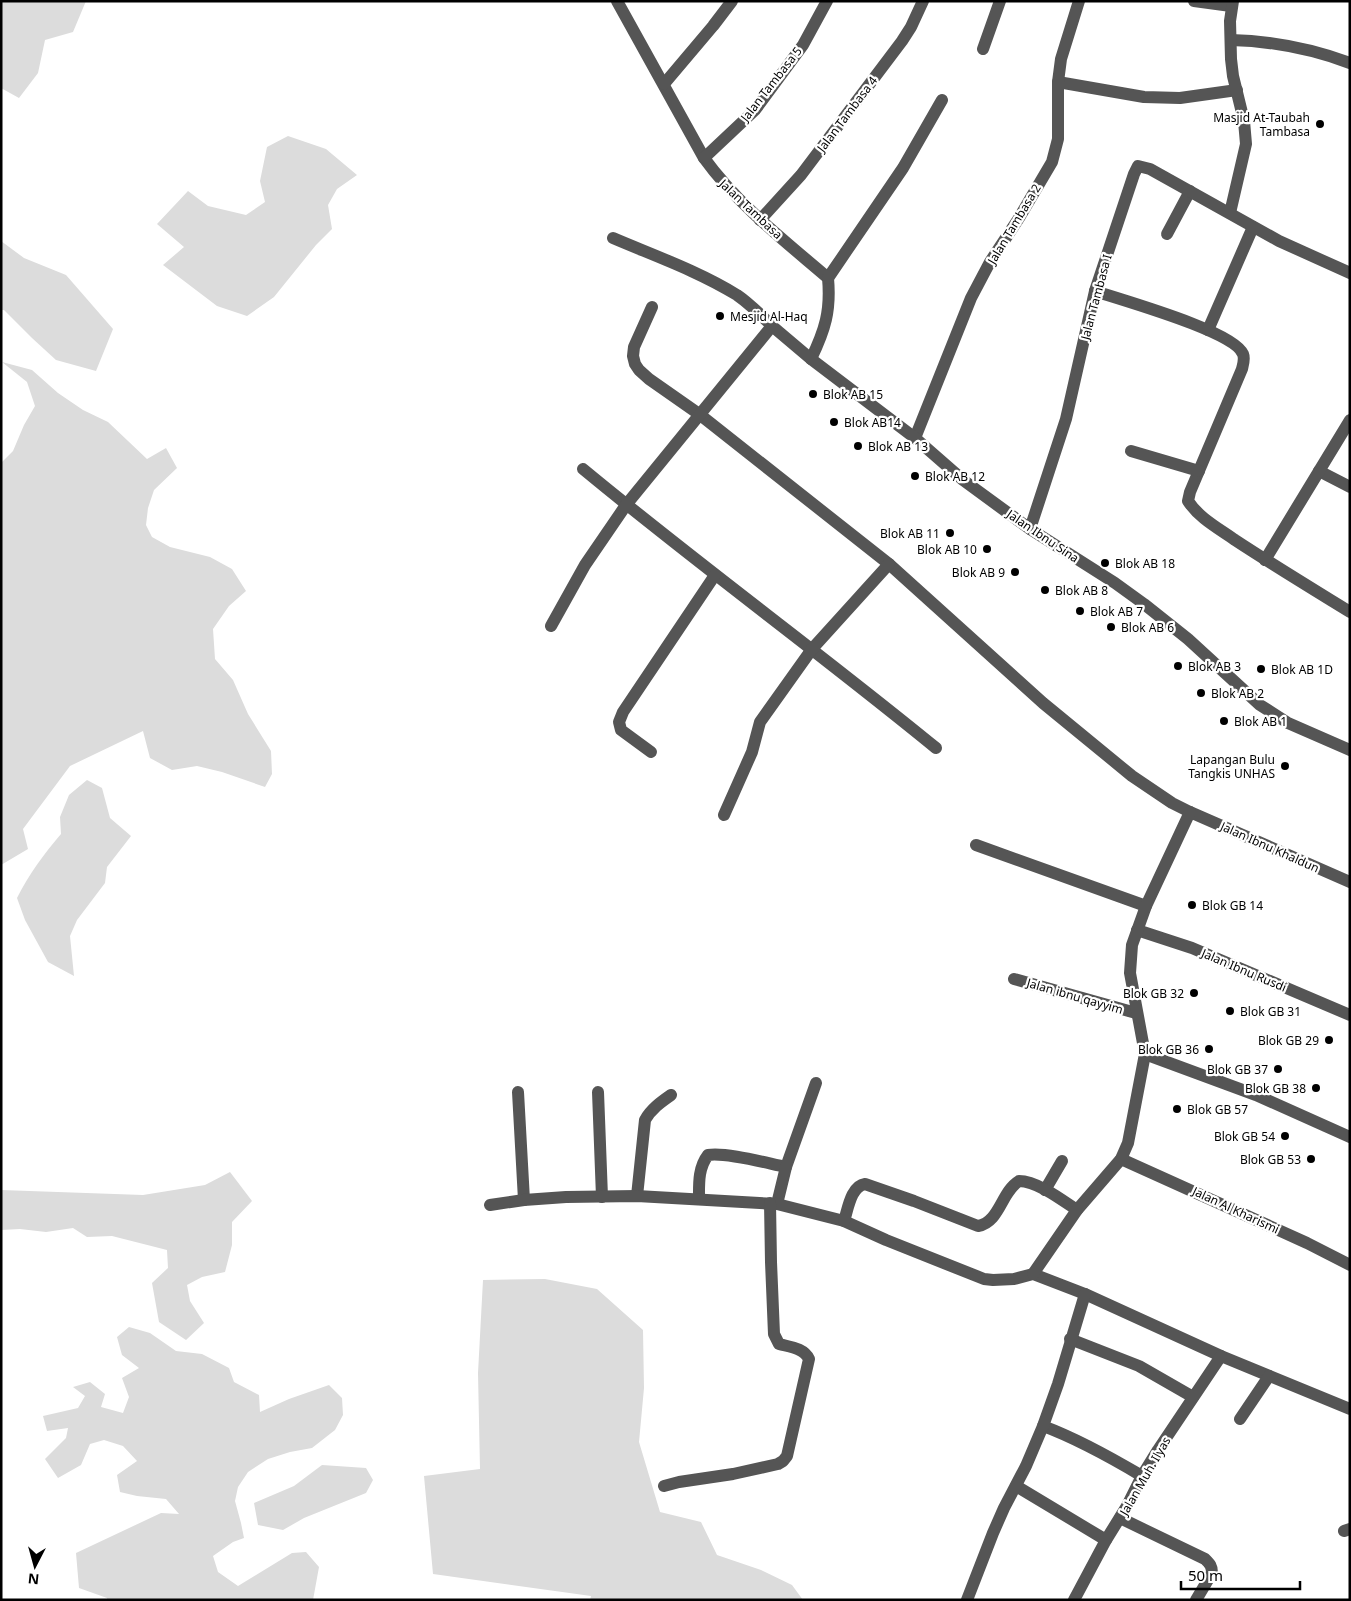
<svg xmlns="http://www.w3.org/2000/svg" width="1351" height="1601" font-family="'Noto Sans',sans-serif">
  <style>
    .green { fill: #dcdcdc }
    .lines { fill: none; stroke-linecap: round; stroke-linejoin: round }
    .minor { stroke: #555; stroke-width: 12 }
    .poi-dot { fill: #000; stroke: #fff; stroke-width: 2 }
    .labels { text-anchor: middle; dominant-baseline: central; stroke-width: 4.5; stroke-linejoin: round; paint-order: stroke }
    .street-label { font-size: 12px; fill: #000; stroke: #fff }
    .poi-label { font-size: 12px; fill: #000; stroke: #fff; text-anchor: start }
  </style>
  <rect width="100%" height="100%" fill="#fff"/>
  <g class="green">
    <polygon points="1,1 86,1 73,32 45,40 38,73 19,98 1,88"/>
    <polygon points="288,136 326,149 357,175 337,189 328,205 332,229 316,245 274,297 247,316 217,306 163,265 184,247 157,224 188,191 208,206 246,215 265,202 260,181 267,147"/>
    <polygon points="1,241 24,258 66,275 113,329 96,371 56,360 32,338 4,310 1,310"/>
    <polygon points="2,362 32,370 58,393 83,410 108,422 147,459 166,448 177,468 154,490 148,508 146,525 152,537 170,547 210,557 232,569 246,591 229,606 213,629 215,659 233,680 248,714 271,751 272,774 265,787 222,772 197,766 172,770 150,758 143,731 70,766 23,829 28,849 1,865 1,463 13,451 24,425 35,406 27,382"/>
    <path d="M87,780L102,788L110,818L131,836L107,867L105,883L77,920L70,936L74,976L48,962L25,920L17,898C29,874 44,854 61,834L60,817L69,795Z"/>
    <polygon points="230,1172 252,1201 232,1222 232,1245 225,1272 202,1277 187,1285 190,1301 204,1323 186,1340 159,1322 152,1283 168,1268 167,1250 112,1236 87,1237 73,1228 46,1232 20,1229 1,1230 1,1190 143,1195 205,1185"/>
    <polygon points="545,1279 597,1289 643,1330 644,1388 639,1442 660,1512 701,1522 717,1555 761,1570 792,1585 803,1600 590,1600 591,1596 433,1574 424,1476 480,1469 478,1373 483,1280"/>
    <polygon points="129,1327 150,1333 176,1351 202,1354 229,1368 234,1382 259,1395 260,1412 289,1399 329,1385 342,1398 343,1415 335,1430 312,1448 290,1452 268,1459 248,1472 238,1487 235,1501 241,1523 244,1538 233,1542 213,1556 218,1572 238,1586 292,1553 306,1552 319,1567 313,1600 107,1600 107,1598 79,1588 76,1553 161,1513 179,1514 166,1499 137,1496 120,1492 117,1475 137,1461 123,1446 104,1440 90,1444 81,1465 58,1478 45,1459 66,1438 68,1428 47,1431 43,1416 78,1408 85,1396 73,1387 90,1382 105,1394 101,1407 123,1413 129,1397 122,1378 139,1368 122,1355 117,1337"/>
    <polygon points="322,1465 366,1468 373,1480 366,1493 304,1518 283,1530 258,1525 254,1503 294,1486"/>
  </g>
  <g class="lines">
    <g class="minor">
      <path d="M617,1L704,158C738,205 785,241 828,278C831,311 825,330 811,359"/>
      <polyline points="1194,1 1231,6"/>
      <path d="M1231,40C1271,41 1312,49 1350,63"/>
      <polyline points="983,49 1000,1"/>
      <polyline points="1058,82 1144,97 1180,98 1237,90"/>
      <polyline points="664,84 713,26 732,1"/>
      <polyline points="704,158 755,110 803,45 827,1"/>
      <polyline points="1230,213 1246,144 1244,121 1233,76 1231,59 1230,21 1233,1"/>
      <polyline points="760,220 801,175 902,41 911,27 923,1"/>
      <polyline points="1167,234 1190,191"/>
      <path d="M613,238C655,256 698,271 737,295C750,304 761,315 772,326"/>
      <polyline points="828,278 903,168 942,100"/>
      <path d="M1095,291C1121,300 1234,331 1243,354C1245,359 1243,365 1242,369L1190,492L1188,501C1199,518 1218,528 1235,540C1273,565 1311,588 1350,612"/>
      <polyline points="652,307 634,347 633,356 635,364 639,370 649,379 699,414 889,564 1043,703 1132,776 1172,803 1190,812 1350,882"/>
      <polyline points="1208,330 1253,227"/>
      <polyline points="915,438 971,298 990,262 1019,218 1052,162 1058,139 1058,82 1061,59 1079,1"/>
      <polyline points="1131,451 1199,471"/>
      <path d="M583,469C699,565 820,653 936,748"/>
      <polyline points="1319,471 1350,487"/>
      <polyline points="1030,529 1066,419 1095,291 1134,174 1138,166 1150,169 1279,241 1350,273"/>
      <polyline points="1265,560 1350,420"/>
      <polyline points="551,626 585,565 626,505 772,326 811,359 915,438 963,480 1030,529 1115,583 1144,604 1188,639 1260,705 1288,723 1350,750"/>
      <polyline points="651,752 621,730 619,722 623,712 715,575"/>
      <polyline points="724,815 752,752 760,722 812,649 889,564"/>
      <polyline points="976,845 1146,906"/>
      <polyline points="1137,930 1192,948 1350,1015"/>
      <polyline points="1014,979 1136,1013"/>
      <polyline points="1145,1054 1256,1095 1350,1137"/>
      <polyline points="518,1092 524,1200"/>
      <polyline points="598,1092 602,1197"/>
      <polyline points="1121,1159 1307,1243 1350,1265"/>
      <polyline points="1045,1190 1062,1161"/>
      <path d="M637,1196L645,1120C651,1109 661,1102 671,1095"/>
      <path d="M699,1199C699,1184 698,1168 708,1155C726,1152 766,1163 786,1167"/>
      <polyline points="777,1204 786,1167 816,1083"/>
      <polyline points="490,1205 524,1200 566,1197 637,1196 777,1204 844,1221 886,1240 984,1279 993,1280 1014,1279 1033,1274 1085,1294 1221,1356 1350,1409"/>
      <path d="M844,1221C848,1209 851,1186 865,1184L914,1201L978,1226C1000,1222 1001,1192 1019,1181C1037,1181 1062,1200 1077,1210"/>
      <polyline points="1033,1274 1077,1210 1121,1159 1128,1143 1145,1054 1130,973 1132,945 1146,906 1190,812"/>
      <polyline points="1070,1339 1139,1366 1193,1397"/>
      <polyline points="1240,1419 1269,1376"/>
      <path d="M1043,1426C1078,1439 1110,1457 1142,1476"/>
      <path d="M664,1486L679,1482L733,1474L778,1464L783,1461L787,1456L809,1359C804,1348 790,1347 779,1344L774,1334L771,1262L770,1203"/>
      <polyline points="1016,1486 1106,1540"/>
      <path d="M1120,1518L1205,1559C1210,1564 1212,1566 1212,1573L1196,1600"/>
      <polyline points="1344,1531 1350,1529"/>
      <polyline points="967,1600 993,1533 1004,1508 1026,1466 1043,1426 1058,1384 1085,1294"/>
      <polyline points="1074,1600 1106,1540 1127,1506 1142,1476 1158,1450 1221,1356"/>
    </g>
  </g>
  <g class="poi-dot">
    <circle cx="1320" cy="124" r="5"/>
    <circle cx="720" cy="316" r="5"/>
    <circle cx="813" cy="394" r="5"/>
    <circle cx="834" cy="422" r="5"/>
    <circle cx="858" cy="446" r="5"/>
    <circle cx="915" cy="476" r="5"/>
    <circle cx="950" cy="533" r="5"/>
    <circle cx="987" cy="549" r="5"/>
    <circle cx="1105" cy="563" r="5"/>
    <circle cx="1015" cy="572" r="5"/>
    <circle cx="1045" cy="590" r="5"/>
    <circle cx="1080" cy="611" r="5"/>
    <circle cx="1111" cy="627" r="5"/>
    <circle cx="1178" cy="666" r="5"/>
    <circle cx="1261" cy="669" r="5"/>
    <circle cx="1201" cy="693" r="5"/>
    <circle cx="1224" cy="721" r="5"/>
    <circle cx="1285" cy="766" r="5"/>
    <circle cx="1192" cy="905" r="5"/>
    <circle cx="1194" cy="993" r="5"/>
    <circle cx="1230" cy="1011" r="5"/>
    <circle cx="1329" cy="1040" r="5"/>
    <circle cx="1209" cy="1049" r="5"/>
    <circle cx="1278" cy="1069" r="5"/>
    <circle cx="1316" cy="1088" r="5"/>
    <circle cx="1177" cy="1109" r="5"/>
    <circle cx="1285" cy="1136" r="5"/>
    <circle cx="1311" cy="1159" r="5"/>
  </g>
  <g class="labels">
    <g class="street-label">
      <text transform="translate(771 84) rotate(-52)">Jalan Tambasa 5</text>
      <text transform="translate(847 114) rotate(-53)">Jalan Tambasa 4</text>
      <text transform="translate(751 209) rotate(43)">Jalan Tambasa</text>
      <text transform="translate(1014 224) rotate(-59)">Jalan Tambasa 2</text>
      <text transform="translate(1096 297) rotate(-75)">Jalan Tambasa I</text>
      <text transform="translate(1043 536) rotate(34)">Jalan Ibnu Sina</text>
      <text transform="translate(1270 847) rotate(24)">Jalan Ibnu Khaldun</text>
      <text transform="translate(1244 970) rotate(23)">Jalan Ibnu Rusdi</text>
      <text transform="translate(1075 996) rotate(16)">Jalan ibnu qayyim</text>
      <text transform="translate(1236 1210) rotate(25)">Jalan Al Kharismi</text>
      <text transform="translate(1145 1476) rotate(-60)">Jalan Muh. Ilyas</text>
    </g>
    <g class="poi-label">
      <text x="1310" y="117" text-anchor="end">Masjid At-Taubah<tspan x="1310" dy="14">Tambasa</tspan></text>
      <text x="730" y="316">Mesjid Al-Haq</text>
      <text x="823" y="394">Blok AB 15</text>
      <text x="844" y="422">Blok AB14</text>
      <text x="868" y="446">Blok AB 13</text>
      <text x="925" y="476">Blok AB 12</text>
      <text x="940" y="533" text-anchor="end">Blok AB 11</text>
      <text x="977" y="549" text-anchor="end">Blok AB 10</text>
      <text x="1115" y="563">Blok AB 18</text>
      <text x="1005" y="572" text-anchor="end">Blok AB 9</text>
      <text x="1055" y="590">Blok AB 8</text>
      <text x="1090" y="611">Blok AB 7</text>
      <text x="1121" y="627">Blok AB 6</text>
      <text x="1188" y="666">Blok AB 3</text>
      <text x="1271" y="669">Blok AB 1D</text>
      <text x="1211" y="693">Blok AB 2</text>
      <text x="1234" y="721">Blok AB 1</text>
      <text x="1275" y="759" text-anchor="end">Lapangan Bulu<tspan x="1275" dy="14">Tangkis UNHAS</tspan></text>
      <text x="1202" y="905">Blok GB 14</text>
      <text x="1184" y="993" text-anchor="end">Blok GB 32</text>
      <text x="1240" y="1011">Blok GB 31</text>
      <text x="1319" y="1040" text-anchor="end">Blok GB 29</text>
      <text x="1199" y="1049" text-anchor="end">Blok GB 36</text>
      <text x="1268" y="1069" text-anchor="end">Blok GB 37</text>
      <text x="1306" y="1088" text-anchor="end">Blok GB 38</text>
      <text x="1187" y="1109">Blok GB 57</text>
      <text x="1275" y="1136" text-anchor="end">Blok GB 54</text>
      <text x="1301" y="1159" text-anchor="end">Blok GB 53</text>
    </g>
  </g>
  <rect width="1351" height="1601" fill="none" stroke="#000000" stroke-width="5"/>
  <g transform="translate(35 1566) rotate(186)" stroke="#ffffff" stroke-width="4" paint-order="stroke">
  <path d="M0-4L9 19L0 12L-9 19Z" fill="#000000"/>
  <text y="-8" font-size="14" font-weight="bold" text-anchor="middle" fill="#000000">N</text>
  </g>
  <path d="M1181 1581v8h119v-8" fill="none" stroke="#000000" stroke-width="2.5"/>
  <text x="1188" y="1581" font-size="15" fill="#000000" stroke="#ffffff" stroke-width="4" paint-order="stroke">50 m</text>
</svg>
